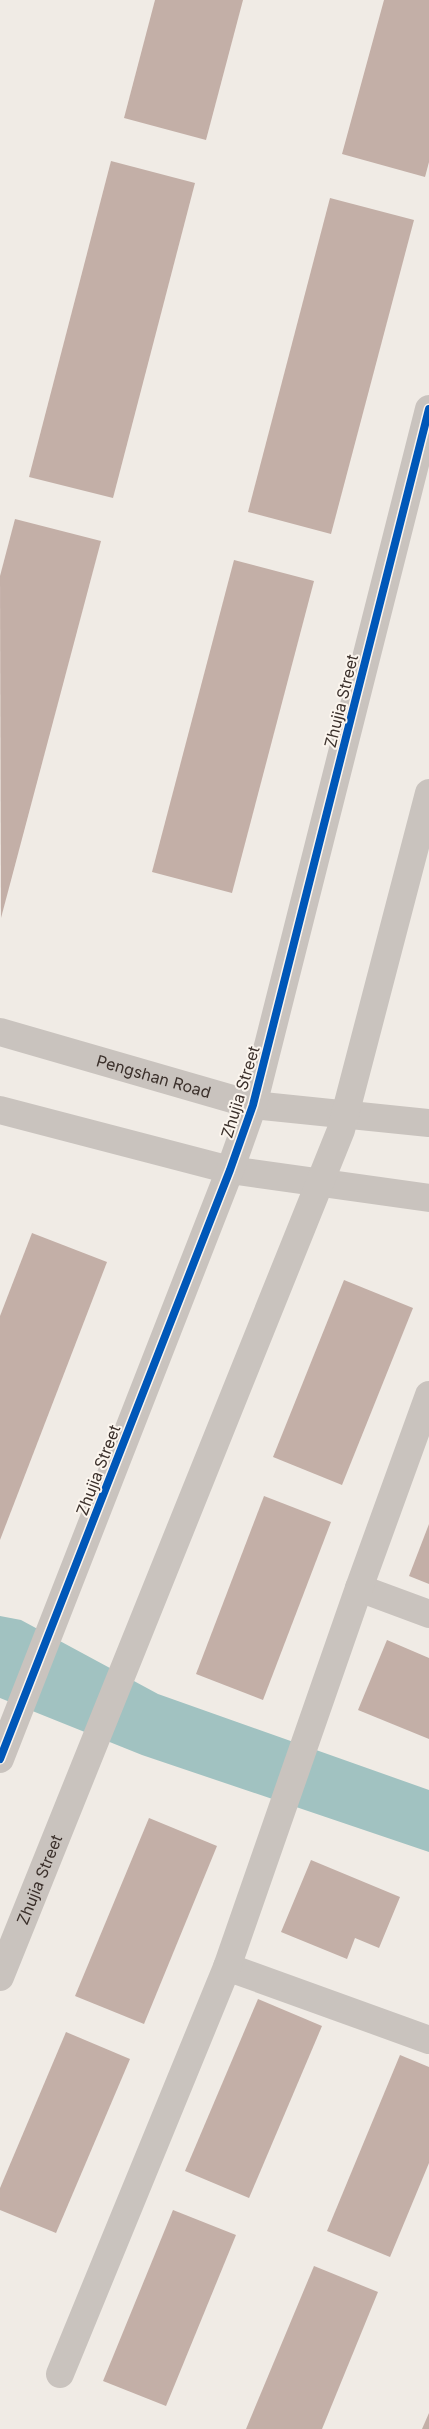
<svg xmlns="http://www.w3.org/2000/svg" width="429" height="2429" font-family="Inter,sans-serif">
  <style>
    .water { fill: #a1c2c1 }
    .building { fill: #c3afa7 }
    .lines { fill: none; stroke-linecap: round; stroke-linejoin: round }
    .minor { stroke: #c9c3be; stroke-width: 28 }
    .cycleway-casing { stroke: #fbf5ee; stroke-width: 11 }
    .cycleway { stroke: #0057b8; stroke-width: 8 }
    .labels { text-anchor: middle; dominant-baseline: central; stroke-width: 4; stroke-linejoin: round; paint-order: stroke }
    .street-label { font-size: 16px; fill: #3b302b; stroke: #fbf5ee }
  </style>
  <rect width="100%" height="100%" fill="#f0ebe5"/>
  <polygon class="water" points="0,1616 21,1620 158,1694 429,1790 429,1852 142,1755 0,1698"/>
  <g class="building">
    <polygon points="155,0 243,0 206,140 124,118"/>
    <polygon points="384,0 429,0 429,162 425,177 342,154"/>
    <polygon points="111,161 195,183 113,498 29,477"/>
    <polygon points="330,198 414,220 331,534 248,512"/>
    <polygon points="15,519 101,541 1,918 0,576"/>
    <polygon points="234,560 314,581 232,893 152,872"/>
    <polygon points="32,1233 107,1262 0,1540 0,1316"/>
    <polygon points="344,1280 413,1308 342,1485 273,1457"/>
    <polygon points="264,1496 331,1522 263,1700 196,1674"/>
    <polygon points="429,1524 429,1584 409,1576"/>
    <polygon points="387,1640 429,1658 429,1739 358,1710"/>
    <polygon points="149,1818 217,1846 144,2024 75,1996"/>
    <polygon points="311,1860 400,1897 379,1948 355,1938 347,1959 281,1932"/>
    <polygon points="258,1999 322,2026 249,2198 185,2171"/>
    <polygon points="66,2032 130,2059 56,2233 0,2210 0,2188"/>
    <polygon points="400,2055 429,2067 429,2163 390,2257 327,2231"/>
    <polygon points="173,2210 236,2235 166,2406 103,2381"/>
    <polygon points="314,2266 378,2292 322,2429 246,2429"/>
    <polygon points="429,2413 429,2429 422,2429"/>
  </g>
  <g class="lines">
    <g class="minor">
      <path id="s1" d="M0,1032L253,1105L429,1123"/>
      <polyline points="0,1110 230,1170 429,1198"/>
      <polyline points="359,1588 429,1614"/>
      <polyline points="0,1759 230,1170 253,1105 429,409"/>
      <polyline points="227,1967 429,2040"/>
      <path id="s2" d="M0,1977L341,1130L429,793"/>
      <polyline points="60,2374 227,1967 359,1588 429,1395"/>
    </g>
    <g class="cycleway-casing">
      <polyline id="cycleway" points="0,1759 230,1170 253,1105 429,409"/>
    </g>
    <use href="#cycleway" class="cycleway"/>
  </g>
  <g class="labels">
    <g class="street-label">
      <text transform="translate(341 701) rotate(-76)">Zhujia Street</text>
      <text stroke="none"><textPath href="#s1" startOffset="160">Pengshan Road</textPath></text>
      <text transform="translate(240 1092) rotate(-73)">Zhujia Street</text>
      <text transform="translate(98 1470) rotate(-69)">Zhujia Street</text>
      <text stroke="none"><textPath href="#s2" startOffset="105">Zhujia Street</textPath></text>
    </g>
  </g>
</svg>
